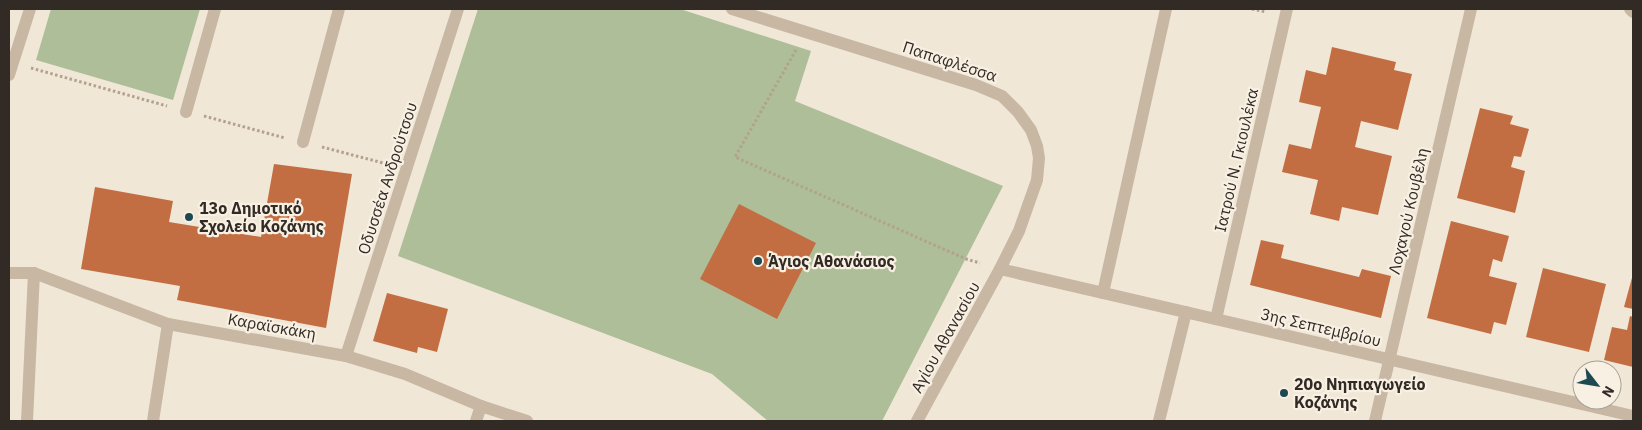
<svg xmlns="http://www.w3.org/2000/svg" width="1642" height="430" font-family="'IBM Plex Sans',sans-serif">
  <style>
    .green { fill: #adbe98 }
    .building { fill: #c36e42 }
    .lines { fill: none; stroke-linecap: round; stroke-linejoin: round }
    .path { stroke: #b3a18e; stroke-width: 3; stroke-dasharray: 2.5 2.5; stroke-linecap: butt }
    .pedestrian { stroke: #c7b7a3; stroke-width: 12 }
    .minor { stroke: #c7b7a3; stroke-width: 12 }
    .tertiary { stroke: #c7b7a3; stroke-width: 12 }
    .poi-dot { fill: #1c4952; stroke: #f8f0e3; stroke-width: 2 }
    .labels { text-anchor: middle; dominant-baseline: central; stroke-width: 4.5; stroke-linejoin: round; paint-order: stroke }
    .street-label { font-size: 16px; fill: #322b25; stroke: #f8f0e3 }
    .poi-label { font-size: 16px; font-weight: bold; fill: #322b25; stroke: #f8f0e3; text-anchor: start }
  </style>
  <rect width="100%" height="100%" fill="#f0e7d7"/>
  <g class="green">
    <polygon points="51,9 200,9 173,100 36,60"/>
    <polygon points="478,9 680,9 811,51 795,101 1003,186 882,421 768,421 712,374 398,256"/>
  </g>
  <g class="building">
    <polygon points="1332,47 1396,62 1394,70 1412,74 1398,130 1361,121 1355,147 1392,156 1378,215 1342,207 1339,221 1310,214 1318,180 1282,172 1289,144 1311,149 1321,107 1299,102 1306,70 1326,75"/>
    <polygon points="1480,108 1513,116 1510,124 1529,129 1521,157 1514,156 1511,167 1525,171 1515,213 1457,198"/>
    <polygon points="274,164 352,174 326,328 177,300 180,286 81,269 95,187 173,201 169,222 261,237"/>
    <polygon points="739,204 816,243 777,319 700,279"/>
    <polygon points="1451,221 1509,236 1502,262 1493,259 1489,276 1517,283 1506,325 1494,322 1491,334 1427,318"/>
    <polygon points="1261,240 1284,245 1281,258 1359,277 1362,269 1391,276 1381,318 1250,285"/>
    <polygon points="1543,268 1606,284 1589,352 1526,337"/>
    <polygon points="1633,274 1633,309 1624,307"/>
    <polygon points="387,293 448,309 437,352 418,347 417,353 373,341"/>
    <polygon points="1630,316 1633,317 1633,367 1604,360 1612,327 1627,330"/>
  </g>
  <g class="lines">
    <g class="path">
      <polyline points="1252,9 1266,12"/>
      <polyline points="796,50 735,157 966,259 980,263"/>
      <polyline points="31,68 167,106"/>
      <polyline points="204,116 285,138"/>
      <polyline points="322,147 387,164"/>
    </g>
    <g class="pedestrian">
      <polyline points="186,112 215,9"/>
      <polyline points="346,356 458,9"/>
    </g>
    <g class="minor">
      <polyline points="732,9 976,85 1002,96 1018,112 1031,130 1037,146 1039,158 1037,180 1019,231 1000,269 917,421"/>
      <polyline points="9,75 30,9"/>
      <polyline points="303,142 339,9"/>
      <polyline points="9,273 34,273 168,324 346,356 405,374 481,406 527,421"/>
      <polyline points="1103,293 1166,9"/>
      <polyline points="1216,319 1287,9"/>
      <polyline points="27,421 34,273"/>
      <polyline points="153,421 168,324"/>
      <polyline points="476,421 481,406"/>
      <polyline points="1159,421 1186,312"/>
      <polyline points="1375,421 1471,9"/>
    </g>
    <g class="tertiary">
      <polyline points="1630,9 1633,12"/>
      <polyline points="1000,269 1633,416"/>
    </g>
  </g>
  <g class="poi-dot">
    <circle cx="189" cy="217" r="5"/>
    <circle cx="758" cy="261" r="5"/>
    <circle cx="1284" cy="393" r="5"/>
  </g>
  <g class="labels">
    <g class="street-label">
      <text transform="translate(950 61) rotate(18)">Παπαφλέσσα</text>
      <text transform="translate(1236 160) rotate(-77)">Ιατρού N. Γκιουλέκα</text>
      <text transform="translate(387 178) rotate(-72)">Οδυσσέα Ανδρούτσου</text>
      <text transform="translate(1408 211) rotate(-77)">Λοχαγού Κουβέλη</text>
      <text transform="translate(272 326) rotate(10)">Καραϊσκάκη</text>
      <text transform="translate(1321 327) rotate(13)">3ης Σεπτεμβρίου</text>
      <text transform="translate(945 337) rotate(-61)">Αγίου Αθανασίου</text>
    </g>
    <g class="poi-label">
      <text x="199" y="208">13ο Δημοτικό<tspan x="199" dy="18">Σχολείο Κοζάνης</tspan></text>
      <text x="768" y="261">Άγιος Αθανάσιος</text>
      <text x="1294" y="384">20ο Νηπιαγωγείο<tspan x="1294" dy="18">Κοζάνης</tspan></text>
    </g>
  </g>
  <rect width="1642" height="430" fill="none" stroke="#322b25" stroke-width="20"/>
  <g transform="translate(1597 385) rotate(121)"><circle r="24" fill="#f8f0e3" stroke="#a9a197"/>
  <path d="M0-4L9 19L0 12L-9 19Z" fill="#1c4952"/>
  <text y="-8" font-size="14" font-weight="bold" text-anchor="middle" fill="#322b25">N</text>
  </g>
</svg>
